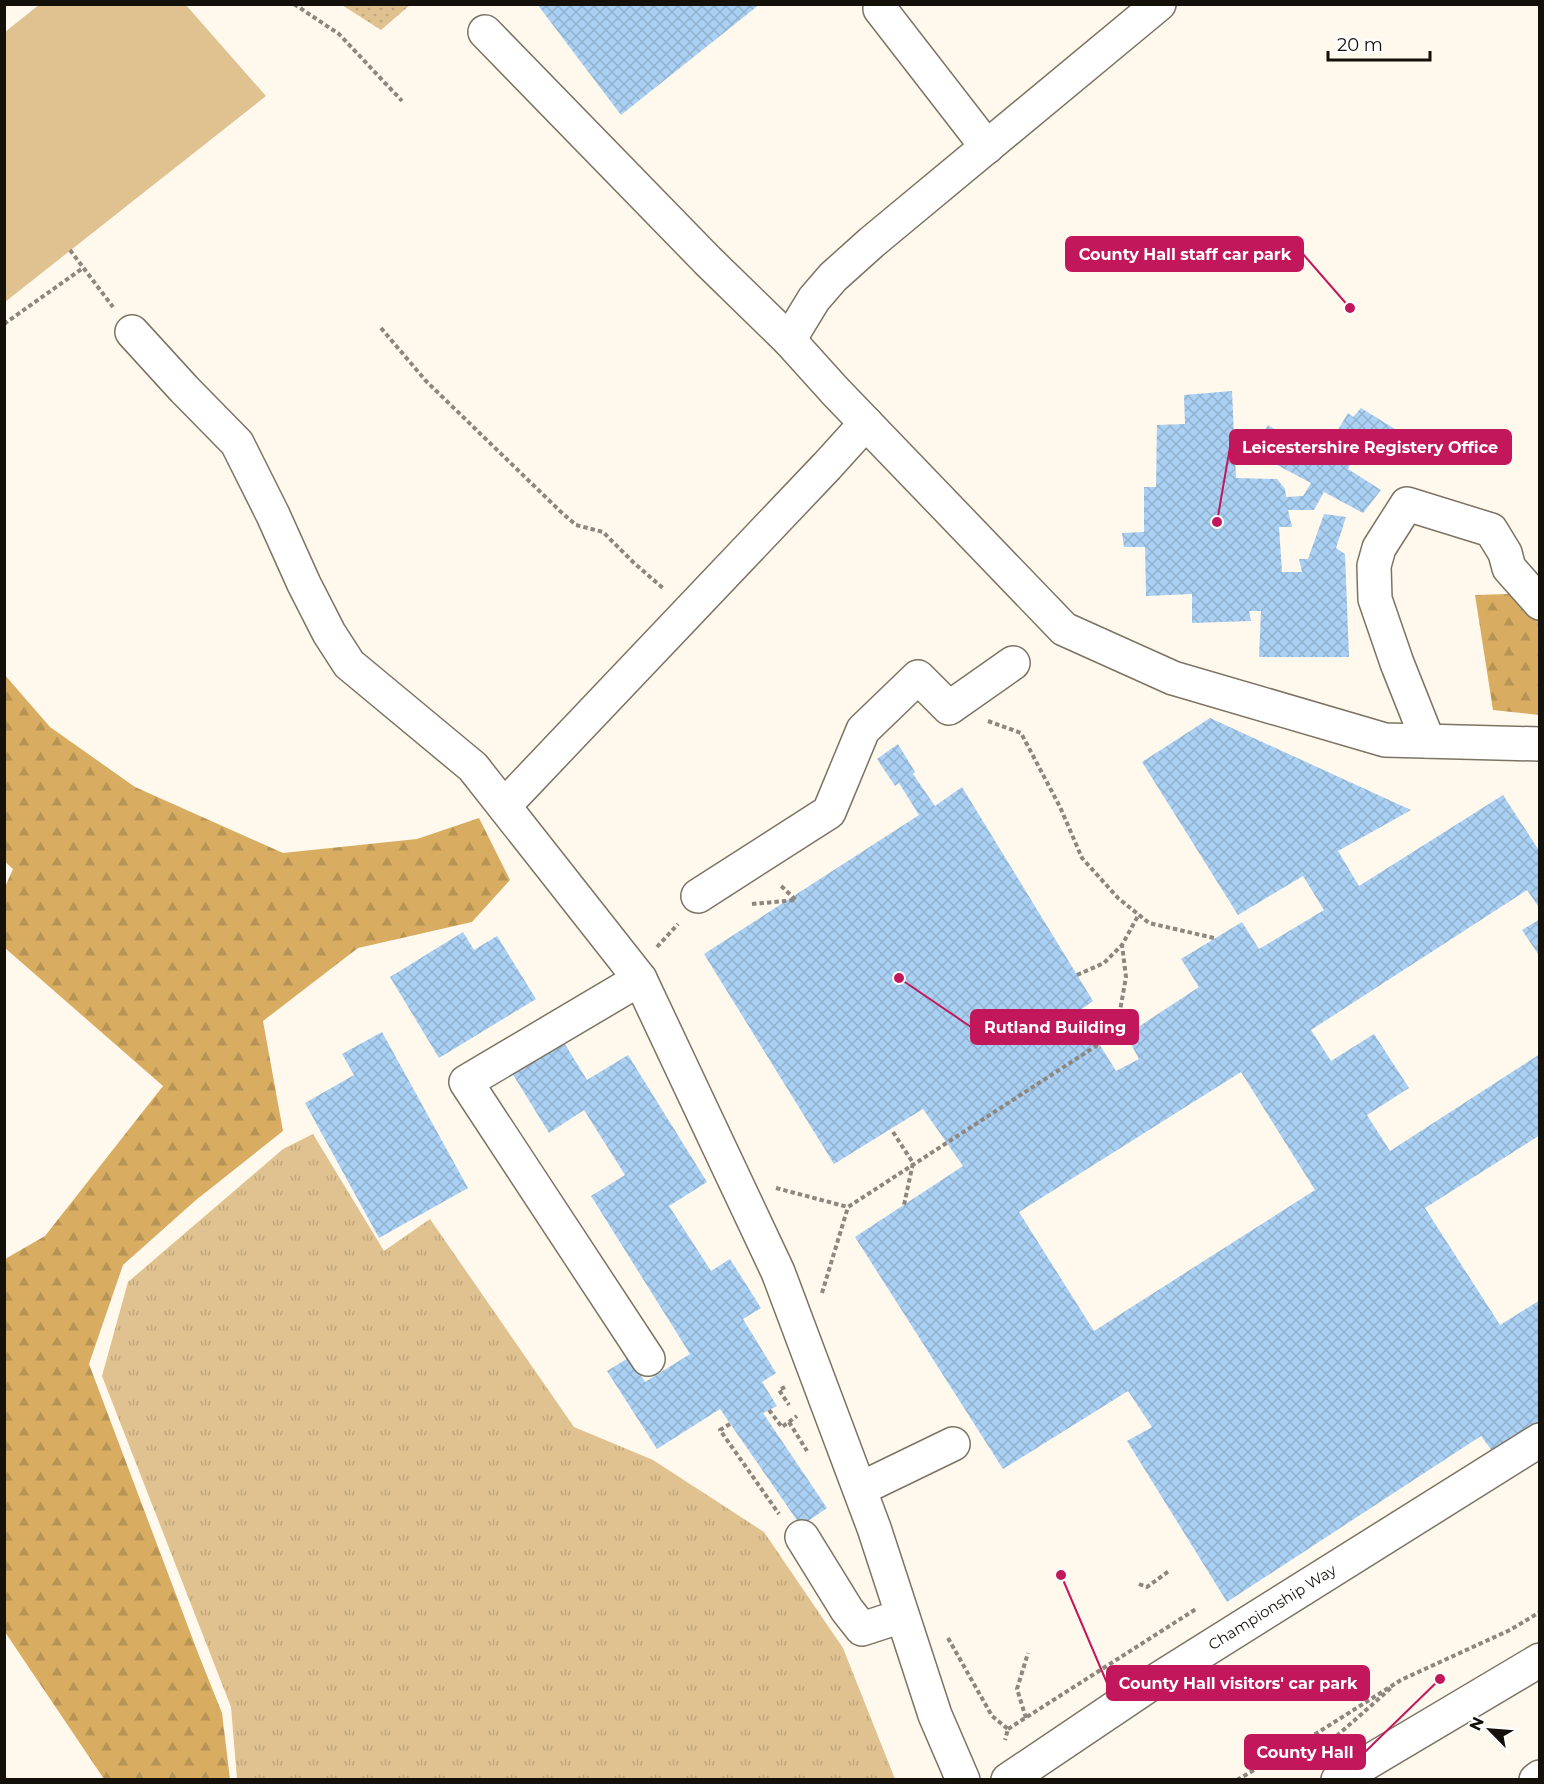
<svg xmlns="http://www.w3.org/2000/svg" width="1544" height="1784" font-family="Montserrat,sans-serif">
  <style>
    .grass { fill: url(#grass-dots) }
    .forest { fill: url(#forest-firs) }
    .park { fill: url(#park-tufts) }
    .garden { fill: #e0c290 }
    .building { fill: url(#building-cross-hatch); fill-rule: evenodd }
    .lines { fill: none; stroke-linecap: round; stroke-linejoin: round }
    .minor-casing { stroke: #7c7363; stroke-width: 36 }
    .highway-casing { stroke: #7c7363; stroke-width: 36 }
    .path { stroke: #8d877f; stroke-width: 4; stroke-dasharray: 4.5 3; stroke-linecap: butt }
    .minor { stroke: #fff; stroke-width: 33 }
    .highway { stroke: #fff; stroke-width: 33 }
    .labels { text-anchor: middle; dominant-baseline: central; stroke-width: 4.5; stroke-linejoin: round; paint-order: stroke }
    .street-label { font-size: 15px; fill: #14100a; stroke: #fff }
    .leader { fill: none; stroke: #c2185b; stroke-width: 2 }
    .callout-dot { fill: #c2185b; stroke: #fff; stroke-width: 2 }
    .callout { fill: #c2185b; stroke: #c2185b; stroke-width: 2 }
    .callout-label { font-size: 16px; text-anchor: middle; font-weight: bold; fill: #fff }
  </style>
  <defs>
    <pattern id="grass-dots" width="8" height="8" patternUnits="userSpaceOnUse" patternTransform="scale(1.5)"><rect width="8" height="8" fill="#e0c290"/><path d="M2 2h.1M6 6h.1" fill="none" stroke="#bfa67b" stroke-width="1.8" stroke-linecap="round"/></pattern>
    <pattern id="forest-firs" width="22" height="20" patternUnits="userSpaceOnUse" patternTransform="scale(1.5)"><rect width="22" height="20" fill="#d8ad62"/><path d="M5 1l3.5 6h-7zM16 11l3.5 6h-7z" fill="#b89454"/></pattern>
    <pattern id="park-tufts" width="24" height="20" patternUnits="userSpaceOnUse" patternTransform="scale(1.5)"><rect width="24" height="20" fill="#e0c290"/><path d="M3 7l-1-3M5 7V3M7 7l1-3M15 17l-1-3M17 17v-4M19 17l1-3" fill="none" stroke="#bfa67b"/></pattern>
    <pattern id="building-cross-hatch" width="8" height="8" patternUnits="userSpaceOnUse" patternTransform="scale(1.5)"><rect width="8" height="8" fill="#aad0f3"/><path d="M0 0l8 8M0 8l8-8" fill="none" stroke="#91b2cf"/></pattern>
  </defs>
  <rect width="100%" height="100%" fill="#fff8ed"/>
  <polygon class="grass" points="342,5 410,5 381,30"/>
  <g class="forest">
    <polygon points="1539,593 1539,715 1493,710 1475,595"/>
    <polygon points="4,674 50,727 135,787 283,853 417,839 479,818 510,880 472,922 358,948 263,1021 283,1131 196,1200 123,1265 89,1364 198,1653 222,1713 230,1779 104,1779 5,1632 5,1259 45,1236 163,1086 5,948 5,887 13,869 4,861"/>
  </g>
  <polygon class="park" points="313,1134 384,1251 430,1219 574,1427 653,1460 764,1532 843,1648 895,1779 237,1779 231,1707 102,1376 128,1282 283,1149"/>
  <polygon class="garden" points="40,4 186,5 266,96 5,302 5,32"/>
  <g class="building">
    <polygon points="537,4 760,4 621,115"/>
    <polygon points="1232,391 1236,478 1277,479 1285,489 1286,497 1303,496 1311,483 1251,451 1268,425 1315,454 1328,435 1333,438 1348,413 1353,417 1361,408 1416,442 1402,463 1362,442 1348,469 1381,490 1363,513 1324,492 1314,510 1288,510 1292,527 1279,527 1282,572 1302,572 1299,559 1308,559 1324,514 1346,517 1336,548 1345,554 1349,657 1259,657 1261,611 1249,611 1251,621 1192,623 1192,594 1146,596 1145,547 1124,547 1122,533 1144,532 1144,487 1156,487 1157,425 1185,424 1184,395"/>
    <path d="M1210,718L1411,810L1338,851L1359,886L1503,795L1540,852V909L1527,890L1311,1030L1331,1061L1374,1034L1409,1088L1367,1115L1390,1151L1540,1054V1135L1425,1208L1500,1325L1540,1300V1422L1493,1452L1481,1436L1227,1602L1127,1441L1152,1427L1128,1391L1003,1469L855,1237L963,1166L923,1109L834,1164L704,954L919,815L899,783L895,786L877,759L898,744L915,772L913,774L935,806L962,787L1093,1001L1079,1011L1116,1071L1139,1059L1126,1035L1199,987L1181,959L1242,922L1259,949L1324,910L1303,876L1238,915L1142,762ZM1241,1072L1315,1190L1094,1331L1019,1212Z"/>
    <polygon points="1540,919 1540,957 1522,930"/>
    <polygon points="463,932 474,950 497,936 536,999 439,1058 390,977"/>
    <polygon points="382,1032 468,1188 379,1238 305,1103 354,1075 342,1054"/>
    <polygon points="563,1041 587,1080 628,1055 707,1182 669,1206 711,1271 730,1259 761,1308 743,1319 776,1373 762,1382 777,1406 763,1413 827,1508 801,1526 720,1409 657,1449 607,1371 630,1357 645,1382 690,1354 591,1196 625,1175 584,1110 549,1133 512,1073"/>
  </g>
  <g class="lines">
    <g class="minor-casing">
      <g id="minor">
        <polyline points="880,9 987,147"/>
        <polyline points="485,32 708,261 789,340 835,391 1064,629 1173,678 1385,740 1540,744"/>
        <polyline points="132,332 184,389 237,443 273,515 304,584 329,633 349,664 473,767 640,979 778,1272 874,1528 935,1715 963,1780"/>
        <polyline points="789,340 814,299 833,277 872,242 1159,4"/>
        <polyline points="1428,741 1397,663 1375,599 1374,566 1379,548 1407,504 1491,530 1505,553 1509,568 1540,603"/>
        <polyline points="504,806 827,466 866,423"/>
        <polyline points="698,896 829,812 863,730 918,677 949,708 1013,663"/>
        <polyline points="640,979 466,1082 648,1359"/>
        <polyline points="860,1489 953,1444"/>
        <polyline points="802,1537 847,1610 862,1629 902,1616"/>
        <polyline points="1008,1780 1146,1687 1540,1440"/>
      </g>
    </g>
    <g class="highway-casing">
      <g id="highway">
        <polyline points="1338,1780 1540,1660"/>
        <polyline points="1536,1780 1540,1777"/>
      </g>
    </g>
    <g class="path">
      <polyline points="294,4 339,34 402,101"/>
      <polyline points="70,250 113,307"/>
      <polyline points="4,324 83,268"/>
      <polyline points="381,328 426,381 560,511 576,525 603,532 634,563 664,589"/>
      <polyline points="988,721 1021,733 1060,807 1082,858 1118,898 1149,923 1214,938"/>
      <polyline points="752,904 796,900 779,884"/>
      <polyline points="657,947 678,924"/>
      <polyline points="1077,975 1104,963 1122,945 1139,914"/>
      <polyline points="893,1132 913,1163 904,1205"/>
      <polyline points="776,1188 848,1207 1116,1033 1126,977 1122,945"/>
      <polyline points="822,1293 848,1207"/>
      <polyline points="785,1387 779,1390 789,1405"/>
      <polyline points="769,1410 782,1427 797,1416"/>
      <polyline points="789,1422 807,1451"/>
      <polyline points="730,1424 720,1430 779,1514"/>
      <polyline points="1139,1584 1147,1587 1169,1571"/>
      <polyline points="948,1638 992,1716 1008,1729 1005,1740"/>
      <polyline points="1026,1718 1017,1689 1028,1653"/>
      <polyline points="1008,1729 1196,1609"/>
      <polyline points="1331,1741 1391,1688"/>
      <polyline points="1237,1780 1317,1733 1401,1680 1510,1630 1540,1612"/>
    </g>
    <use href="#minor" class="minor"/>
    <use href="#highway" class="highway"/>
  </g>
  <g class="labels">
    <g class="street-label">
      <text transform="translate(1272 1607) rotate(-32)">Championship Way</text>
    </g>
  </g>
  <path class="leader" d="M1350 308L1303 254M1217 522L1230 447M899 978L971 1027M1061 1575L1107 1683M1440 1679L1365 1752"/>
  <g class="callout-dot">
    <circle cx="1350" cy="308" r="6"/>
    <circle cx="1217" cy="522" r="6"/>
    <circle cx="899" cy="978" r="6"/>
    <circle cx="1061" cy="1575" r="6"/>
    <circle cx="1440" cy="1679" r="6"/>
  </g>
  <g class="callout">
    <rect x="1066" y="237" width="237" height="34" rx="6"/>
    <rect x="1230" y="430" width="281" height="34" rx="6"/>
    <rect x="971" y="1010" width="167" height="34" rx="6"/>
    <rect x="1107" y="1666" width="262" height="34" rx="6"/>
    <rect x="1245" y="1735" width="120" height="34" rx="6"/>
  </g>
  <g class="callout-label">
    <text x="1185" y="260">County Hall staff car park</text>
    <text x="1370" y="453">Leicestershire Registery Office</text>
    <text x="1055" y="1033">Rutland Building</text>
    <text x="1238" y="1689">County Hall visitors' car park</text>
    <text x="1305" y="1758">County Hall</text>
  </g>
  <rect width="1544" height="1784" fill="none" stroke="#14100a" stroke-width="12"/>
  <g transform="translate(1490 1730) rotate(295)" stroke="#ffffff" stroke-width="4.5" paint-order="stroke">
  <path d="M0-4.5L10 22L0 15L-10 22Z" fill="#14100a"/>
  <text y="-9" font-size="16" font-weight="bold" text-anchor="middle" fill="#14100a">N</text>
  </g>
  <path d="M1328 51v9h102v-9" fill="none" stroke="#14100a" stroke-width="3"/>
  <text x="1337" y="51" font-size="18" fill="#14100a" stroke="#ffffff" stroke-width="4.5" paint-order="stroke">20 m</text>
</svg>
